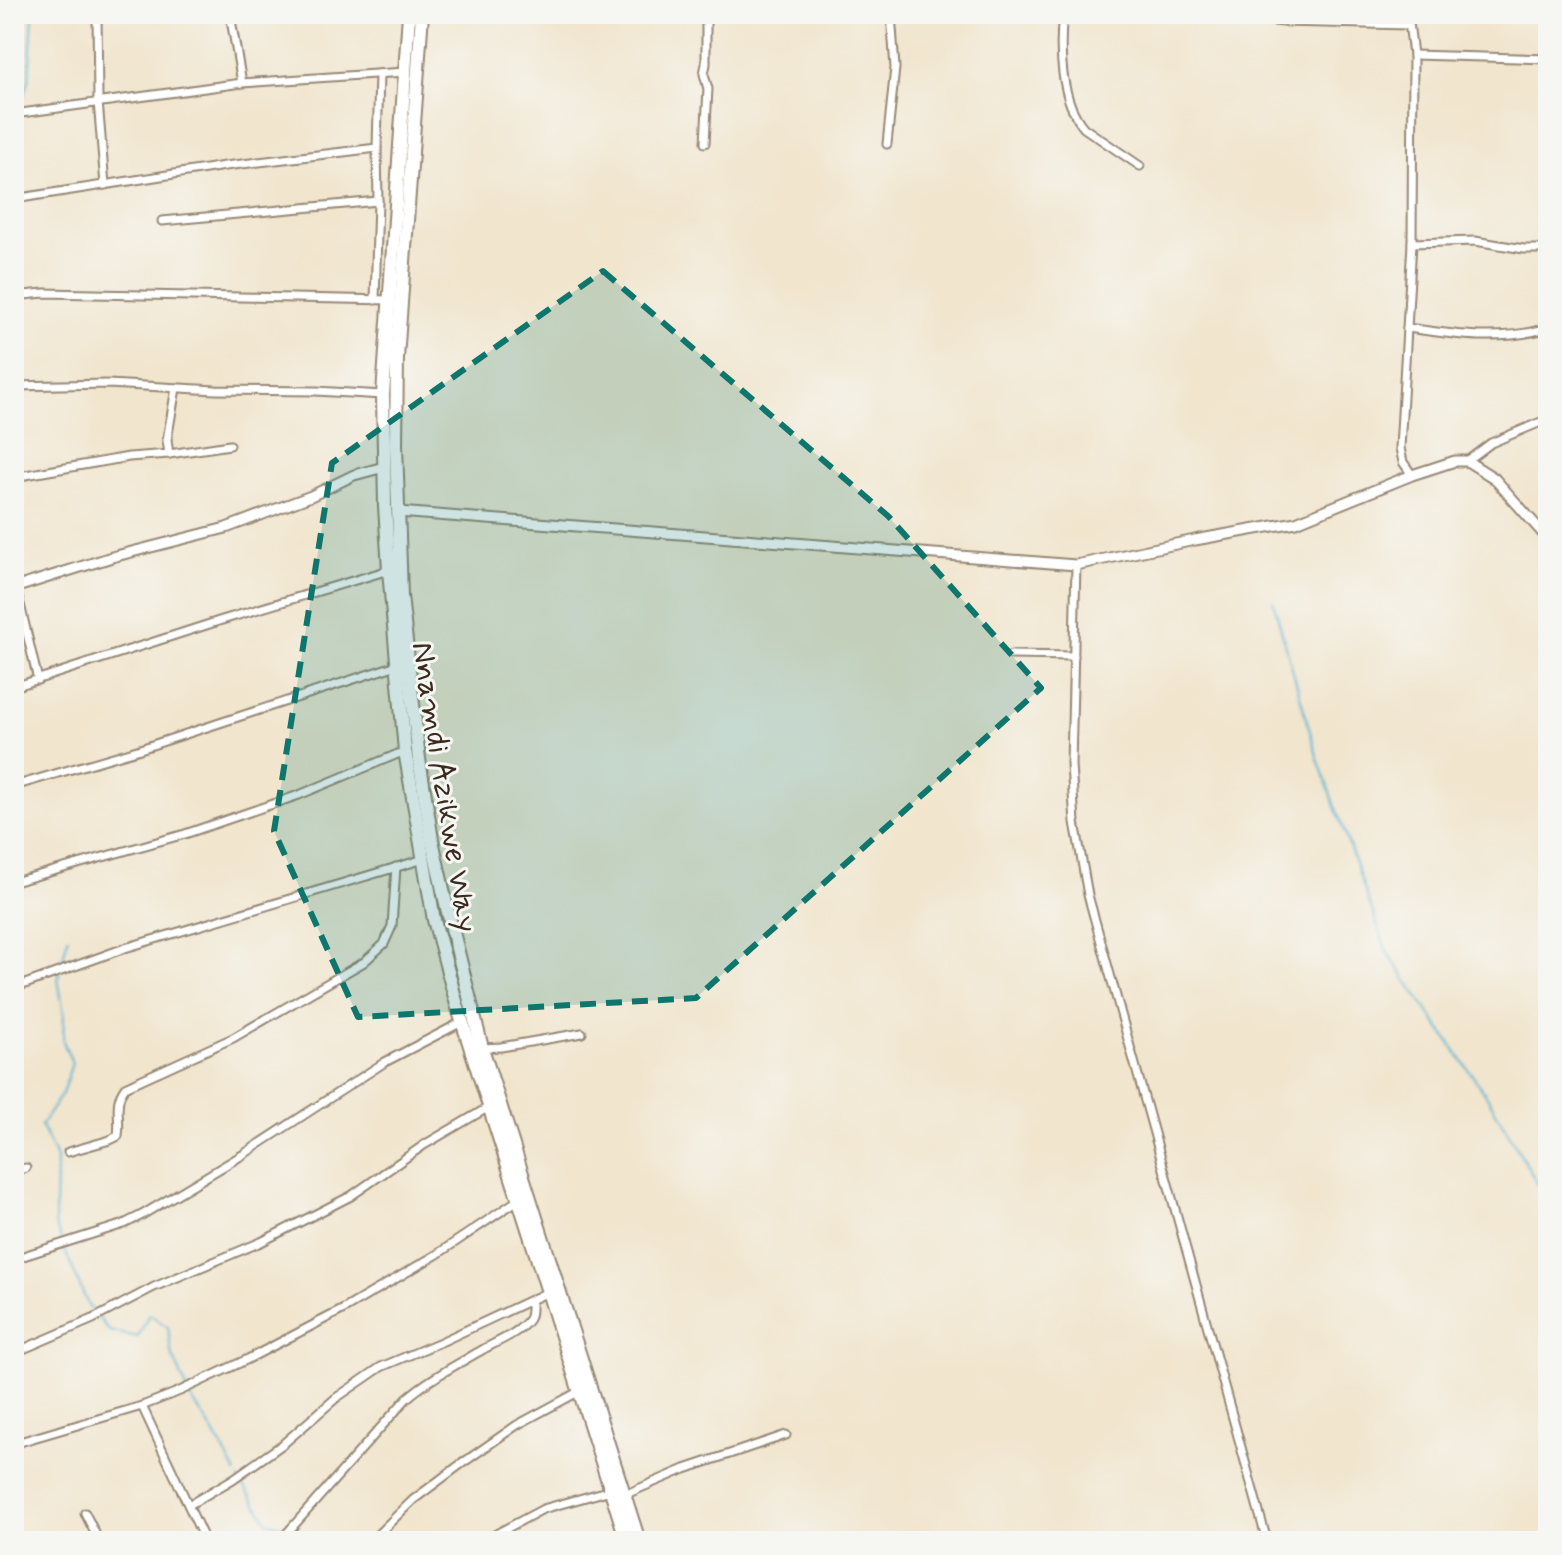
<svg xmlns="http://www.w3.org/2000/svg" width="1562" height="1555" font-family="Mynerve,sans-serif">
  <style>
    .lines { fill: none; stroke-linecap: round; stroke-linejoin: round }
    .stream { stroke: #54b1d2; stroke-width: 2 }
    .street-casing { stroke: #968876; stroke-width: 11 }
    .secondary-casing { stroke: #968876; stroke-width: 13 }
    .highway-casing { stroke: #968876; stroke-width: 16 }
    .street { stroke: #fff; stroke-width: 7 }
    .secondary { stroke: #fff; stroke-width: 9 }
    .highway { stroke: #fff; stroke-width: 12 }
    .marked { fill: #0f766e; fill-opacity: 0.2; stroke: #0f766e; stroke-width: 6; stroke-dasharray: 16 10; stroke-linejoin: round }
    .labels { text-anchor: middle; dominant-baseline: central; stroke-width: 6; stroke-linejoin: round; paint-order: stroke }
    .street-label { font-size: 32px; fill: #3b2a1e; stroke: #f6f6f2 }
  </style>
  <rect width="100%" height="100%" fill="#f6f6f2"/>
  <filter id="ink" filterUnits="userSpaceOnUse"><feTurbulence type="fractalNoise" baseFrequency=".0125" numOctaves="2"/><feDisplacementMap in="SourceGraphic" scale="16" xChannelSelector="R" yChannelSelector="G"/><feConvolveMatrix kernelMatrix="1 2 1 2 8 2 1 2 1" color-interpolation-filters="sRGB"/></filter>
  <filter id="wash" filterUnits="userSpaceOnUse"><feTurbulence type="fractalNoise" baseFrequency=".006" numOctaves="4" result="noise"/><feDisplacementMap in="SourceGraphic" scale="32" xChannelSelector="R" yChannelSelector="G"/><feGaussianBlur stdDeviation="1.8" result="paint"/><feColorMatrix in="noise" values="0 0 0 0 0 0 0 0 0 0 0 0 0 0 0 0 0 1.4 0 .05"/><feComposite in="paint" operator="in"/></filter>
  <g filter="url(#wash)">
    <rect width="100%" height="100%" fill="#f1e5cd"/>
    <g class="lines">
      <g class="stream">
        <polyline points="18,111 29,80 33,14"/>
        <polyline points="14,146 15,195"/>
        <polyline points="1273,601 1317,756 1387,952 1488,1098 1548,1202"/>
        <polyline points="61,967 68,937"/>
        <polyline points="60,973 58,979 64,1014 63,1041 72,1063 62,1094 41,1125 56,1158 55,1224 61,1240"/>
        <polyline points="63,1246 88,1305 109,1331 138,1337 149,1314 168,1327 171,1352 191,1398 214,1433 236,1473"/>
        <polyline points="239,1479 269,1523 289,1527"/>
        <polyline points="295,1528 323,1536 326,1541"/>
      </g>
    </g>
  </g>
  <g filter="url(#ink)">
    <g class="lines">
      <g class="street-casing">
        <g id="street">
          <polyline points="97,14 98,101 105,185"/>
          <polyline points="230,14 242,83"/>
          <path d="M1063,14C1059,49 1060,100 1084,128L1140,166"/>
          <polyline points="1215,14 1283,22 1408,25"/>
          <polyline points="1408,14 1413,55 1412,243 1400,448 1403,462 1412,475"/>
          <polyline points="1413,55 1548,59"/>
          <polyline points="14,114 242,83 405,72"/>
          <polyline points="705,143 708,89 704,74 706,64 706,14"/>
          <polyline points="887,144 895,68 891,14"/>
          <polyline points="14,199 225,166 377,148 379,74"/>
          <polyline points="162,221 378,201"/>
          <polyline points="1412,243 1475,241 1524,249 1548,249"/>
          <polyline points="14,296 44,293 390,300"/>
          <polyline points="375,300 378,201 377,148"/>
          <path d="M1407,328C1455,335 1501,342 1548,328"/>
          <polyline points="14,386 108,384 216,390 316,391 383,395"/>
          <polyline points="169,454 230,445"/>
          <polyline points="1467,461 1491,443 1548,419"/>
          <polyline points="14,477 129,457 169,454 167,440 176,388"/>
          <polyline points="1076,565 1071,765 1075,822 1088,895 1267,1541"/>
          <polyline points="14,579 38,680"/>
          <polyline points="1011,655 1074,656"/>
          <polyline points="14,687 222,620 389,570"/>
          <polyline points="14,786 137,750 397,665"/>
          <polyline points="14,882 185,834 299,795 405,751"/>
          <polyline points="14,988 125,948 424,859"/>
          <polyline points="482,1048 501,1047 582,1033"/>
          <path d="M68,1152L110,1140L118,1136C121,1118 113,1103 125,1087L233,1038L364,962L384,944L392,926L396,867"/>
          <polyline points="14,1171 26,1168"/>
          <polyline points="14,1259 124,1224 142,1215 244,1154 385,1062 462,1022"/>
          <polyline points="14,1353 93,1319 154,1287 261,1242 351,1196 424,1145 489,1107"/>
          <polyline points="142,1406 205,1541"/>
          <polyline points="14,1445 23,1441 142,1406 180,1391 248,1359 344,1309 436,1255 518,1200"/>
          <polyline points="624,1495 685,1469 786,1435"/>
          <polyline points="189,1505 233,1479 283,1444 336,1398 381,1367 443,1341 548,1292"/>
          <polyline points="85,1513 99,1541"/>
          <polyline points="14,1539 15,1541"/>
          <path d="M280,1541L407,1398C429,1379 456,1365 482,1350C496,1342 520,1333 529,1319C532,1313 531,1307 531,1300"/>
          <polyline points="371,1541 413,1500 457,1467 517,1425 580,1391"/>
          <polyline points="483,1541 543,1509 611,1490"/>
        </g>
      </g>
      <g class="secondary-casing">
        <g id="secondary">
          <polyline points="398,512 1076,565 1195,540 1296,522 1412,475 1455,461 1467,461 1494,478 1548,539"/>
          <polyline points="14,588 112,557 226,528 311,496 354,475 384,467"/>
        </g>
      </g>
      <g class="highway-casing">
        <g id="highway">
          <polyline points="409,14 383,395 385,506 389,570 405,751 434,920 457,1005 627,1541"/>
          <polyline points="422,14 397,358 396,445 401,596 419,759 432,840 447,908 482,1048 639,1541"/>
        </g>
      </g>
      <use href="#street" class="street"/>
      <use href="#secondary" class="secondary"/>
      <use href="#highway" class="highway"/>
    </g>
  </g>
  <path class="marked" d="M603,271L888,516L1041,688L696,998L358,1017L274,831L332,463Z"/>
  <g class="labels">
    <g class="street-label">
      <text transform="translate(444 787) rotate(81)">Nnamdi Azikwe Way</text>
    </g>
  </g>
  <rect width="1562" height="1555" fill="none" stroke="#f6f6f2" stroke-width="48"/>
</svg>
